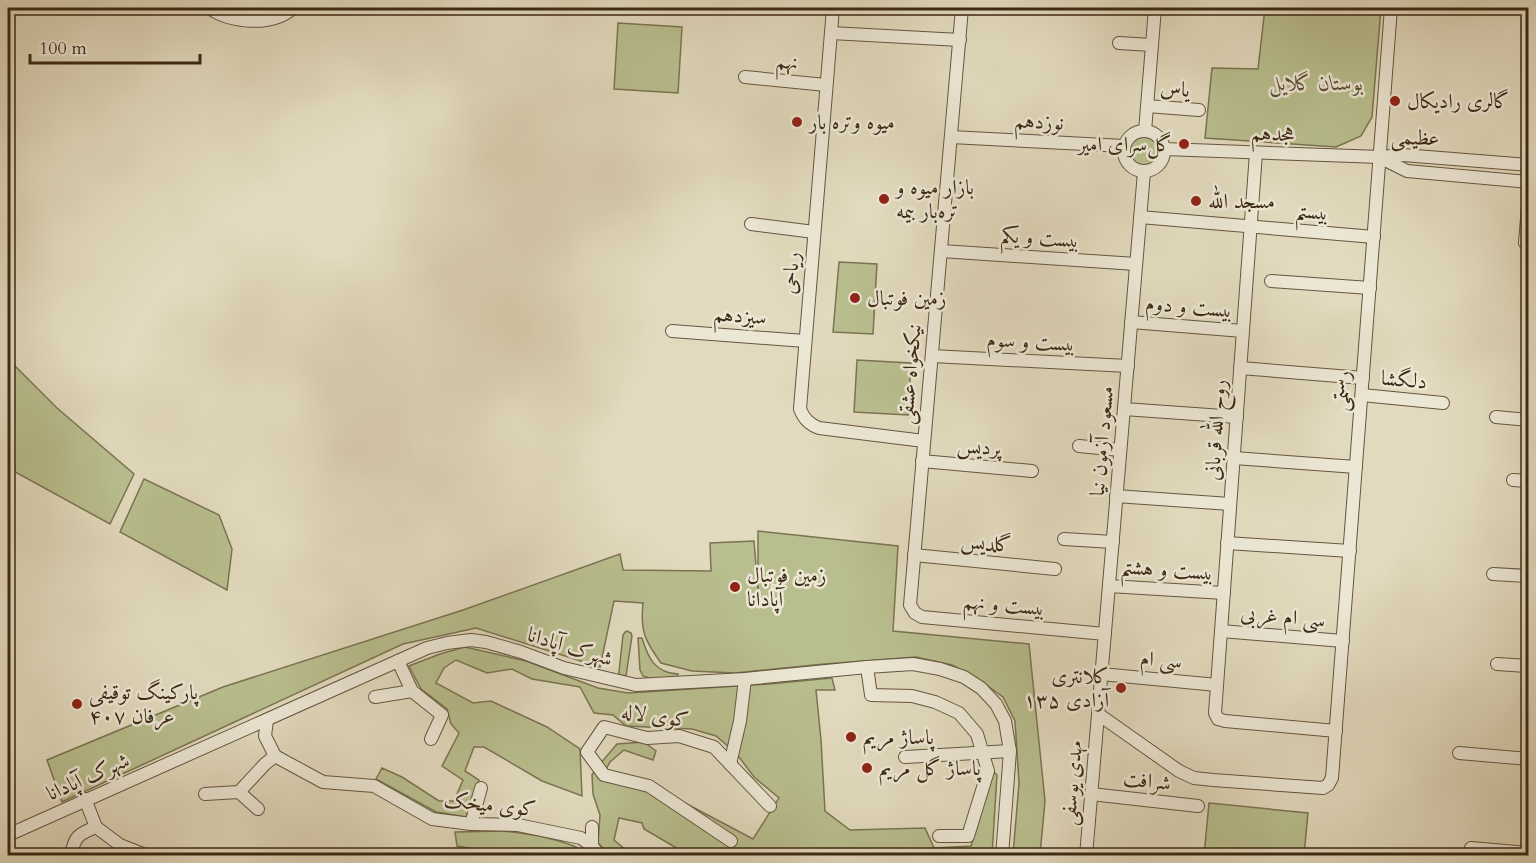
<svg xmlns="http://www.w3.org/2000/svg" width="1536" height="863" font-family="Cardo,Amiri,serif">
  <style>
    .green { fill: #b9be8e; stroke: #7a7452; stroke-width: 1.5 }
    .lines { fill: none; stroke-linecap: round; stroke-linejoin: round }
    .minor-casing { stroke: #66553f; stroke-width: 14 }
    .minor { stroke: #ece7d5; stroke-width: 12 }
    .poi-dot { fill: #8f2418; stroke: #ece7d5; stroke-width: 2 }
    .labels { text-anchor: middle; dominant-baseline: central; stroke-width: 5; stroke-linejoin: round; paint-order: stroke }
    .street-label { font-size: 21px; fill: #3c2915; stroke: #ece7d5 }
    .park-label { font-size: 21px; font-style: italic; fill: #5b4e33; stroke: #ece7d5 }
    .poi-label { font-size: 21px; fill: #3c2915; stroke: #ece7d5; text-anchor: start }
  </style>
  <rect width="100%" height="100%" fill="#e2dabe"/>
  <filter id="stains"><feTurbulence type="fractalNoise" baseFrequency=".00333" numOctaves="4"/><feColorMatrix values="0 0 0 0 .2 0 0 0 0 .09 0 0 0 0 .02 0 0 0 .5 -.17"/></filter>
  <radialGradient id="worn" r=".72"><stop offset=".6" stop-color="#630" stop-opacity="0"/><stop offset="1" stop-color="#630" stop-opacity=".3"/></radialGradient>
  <g class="green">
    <polygon points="1265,8 1381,8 1372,117 1361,136 1336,147 1205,138 1212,68 1258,69"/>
    <polygon points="618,23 682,27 678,93 614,89"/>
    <circle cx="1144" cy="152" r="15"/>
    <polygon points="839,262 877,264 873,334 833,332"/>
    <polygon points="8,359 57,408 134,474 110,524 8,468"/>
    <polygon points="857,360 911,363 908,415 854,412"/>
    <polygon points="144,479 219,515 232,549 227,590 120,532"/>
    <path d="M758,531L898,546L893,631L1029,644L1045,801L1040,855H1013L1019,783L1015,721L1003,697L979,680L952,665L916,657L824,664L735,673L692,671L661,663C645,641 640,631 643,603L614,601L600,667L476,628L403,644L62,802L47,760L223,687L463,610L620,554L623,570L711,571L710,543L754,541L758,590Z"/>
    <polygon points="627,631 631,633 632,636 626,676 619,675 619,672 623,635 625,632"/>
    <path d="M638,638H642C648,658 655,673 678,674L677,679L649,678L643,676L640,670Z"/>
    <polygon points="465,647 526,661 598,688 628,693 769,684 832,678 835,690 816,690 821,740 825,811 850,830 925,828 934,848 971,846 993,771 997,775 992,855 694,855 680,850 644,829 642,823 619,818 614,840 632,855 610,855 598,843 600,815 593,794 592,775 595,770 617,744 644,742 656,751 653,760 624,750 610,762 605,771 685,803 753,839 779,798 754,777 736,753 716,736 692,729 626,726 613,715 594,713 580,687 532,679 512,669 487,673 456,660 444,668 436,683 473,703 491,701 547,727 580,749 582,796 542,781 484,747 474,747 465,771 479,780 466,817 436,812 376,779 382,768 402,777 439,801 454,801 463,780 442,766 459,733 451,724 447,709 421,689 409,666 440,654"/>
    <polygon points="1209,803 1308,813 1304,855 1204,855"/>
    <path d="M503,831C528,834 570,839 589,855H511L457,846L455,832Z"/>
  </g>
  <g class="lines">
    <g class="minor-casing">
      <g id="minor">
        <path d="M209,8C231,23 272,27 293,8"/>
        <path d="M833,8L800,409C804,419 809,424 819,428L924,441"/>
        <polyline points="962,8 910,605 915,613 922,617 1105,634"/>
        <polyline points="1238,8 1248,8"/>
        <polyline points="831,33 960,40"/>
        <polyline points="1119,43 1152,45"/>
        <polyline points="745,77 826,85"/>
        <polyline points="1147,106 1199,110"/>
        <circle cx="1144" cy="151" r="20"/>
        <polyline points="1145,131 1155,8"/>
        <polyline points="951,137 1124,146"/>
        <polyline points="1164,149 1380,157 1403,155 1528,165"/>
        <polyline points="1256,153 1215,713 1218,719 1225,721 1336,731"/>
        <polyline points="1381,158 1407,171 1528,182"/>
        <polyline points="1140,217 1374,237"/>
        <polyline points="751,224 814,232"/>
        <polyline points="1525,243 1528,206"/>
        <polyline points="941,251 1136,264"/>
        <polyline points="1271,281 1370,288"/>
        <polyline points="1131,322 1243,331"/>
        <polyline points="672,331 805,341"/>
        <polyline points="932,356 1128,366"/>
        <polyline points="1240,368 1363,378"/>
        <polyline points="1362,395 1443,403"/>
        <polyline points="1124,409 1237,417"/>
        <polyline points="1496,417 1528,420"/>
        <polyline points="1079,446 1120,450"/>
        <polyline points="1234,458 1356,467"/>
        <polyline points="922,461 1032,471"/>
        <polyline points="1513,480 1528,481"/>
        <polyline points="1116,496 1230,504"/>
        <polyline points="1064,539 1113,542"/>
        <polyline points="1227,543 1350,551"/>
        <polyline points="914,555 1055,569"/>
        <polyline points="1493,574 1528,576"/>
        <polyline points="1109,586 1224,593"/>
        <polyline points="1221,631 1343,641"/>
        <polyline points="398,661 412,691 442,715 431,739"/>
        <polyline points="1497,664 1528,666"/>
        <polyline points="867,667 871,695 912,696 935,702 959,713 977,734 988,771 968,836 939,836"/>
        <polyline points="1101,674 1217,685"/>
        <polyline points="375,697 412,691"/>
        <polyline points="1098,714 1179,771 1194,778 1213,780 1323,788 1328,785 1332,778 1391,8"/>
        <polyline points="267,720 265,736 275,756"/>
        <polyline points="1459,753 1528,759"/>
        <polyline points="905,757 1010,751"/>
        <polyline points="730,764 740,721 745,679"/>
        <polyline points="239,792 265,764 275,756 323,782 374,786 432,819 471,824 518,825 552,832 581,838 592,846 600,856"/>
        <polyline points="205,794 239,792 258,809"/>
        <polyline points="1091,794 1198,806"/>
        <polyline points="85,799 96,827 120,845 148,856"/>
        <polyline points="471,824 481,788"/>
        <polyline points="8,835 427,648 447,643 471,640 486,642 521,652 564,668 636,685 745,679 867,667 913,664 940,669 964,677 981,688 996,704 1005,721 1010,751 1002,856"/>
        <polyline points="731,841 649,786 604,775 587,752 604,727 647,738 679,736 714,747 770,806"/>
        <polyline points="592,846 592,827"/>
        <polyline points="1471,848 1528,853"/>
        <path d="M71,856C74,836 79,834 96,827"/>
        <polyline points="1086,856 1144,172"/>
      </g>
    </g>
    <use href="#minor" class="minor"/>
  </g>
  <g class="poi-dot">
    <circle cx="1395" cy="101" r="6"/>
    <circle cx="797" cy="122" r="6"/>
    <circle cx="1184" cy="144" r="6"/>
    <circle cx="884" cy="199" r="6"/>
    <circle cx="1196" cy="201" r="6"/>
    <circle cx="855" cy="298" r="6"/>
    <circle cx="735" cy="587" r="6"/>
    <circle cx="1121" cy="688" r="6"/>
    <circle cx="77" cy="704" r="6"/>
    <circle cx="851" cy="737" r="6"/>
    <circle cx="867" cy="768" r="6"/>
  </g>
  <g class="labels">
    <g class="street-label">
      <text transform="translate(787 62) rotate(6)">نهم</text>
      <text transform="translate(1175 89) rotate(5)">یاس</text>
      <text transform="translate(1039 122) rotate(3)">نوزدهم</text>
      <text transform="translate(1273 134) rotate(2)">هجدهم</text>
      <text transform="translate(1415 138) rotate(1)">عظیمی</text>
      <text transform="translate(1312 212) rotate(5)">بیستم</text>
      <text transform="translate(1040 238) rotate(4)">بیست و یکم</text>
      <text transform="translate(791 273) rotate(-85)">ریاحی</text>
      <text transform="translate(1189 307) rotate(5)">بیست و دوم</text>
      <text transform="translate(740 316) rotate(4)">سیزدهم</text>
      <text transform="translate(1031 342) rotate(3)">بیست و سوم</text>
      <text transform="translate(910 374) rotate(-85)">نیکخواه عشقی</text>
      <text transform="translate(1404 380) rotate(5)">دلگشا</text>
      <text transform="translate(1342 391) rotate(-86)">رستمی</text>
      <text transform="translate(1216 430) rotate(-86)">روح الله قربانی</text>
      <text transform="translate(1102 441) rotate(-85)">مسعود آزمون نیا</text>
      <text transform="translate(979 447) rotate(5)">پردیس</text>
      <text transform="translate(986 543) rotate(6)">گلدیس</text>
      <text transform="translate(1167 570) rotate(4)">بیست و هشتم</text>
      <text transform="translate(1004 605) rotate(5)">بیست و نهم</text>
      <text transform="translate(1283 617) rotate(5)">سی ام غربی</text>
      <text transform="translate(570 647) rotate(17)">شهرک آپادانا</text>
      <text transform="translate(1161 660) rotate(5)">سی ام</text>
      <text transform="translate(655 716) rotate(8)">کوی لاله</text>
      <text transform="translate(88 777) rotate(-24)">شهرک آپادانا</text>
      <text transform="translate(1147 781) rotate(6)">شرافت</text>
      <text transform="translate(1072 783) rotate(-85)">مهدی یوسفی</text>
      <text transform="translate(490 805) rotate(6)">کوی میخک</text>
    </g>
    <g class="park-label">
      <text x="1316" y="83">بوستان گلایل</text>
    </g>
    <g class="poi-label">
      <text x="1407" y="101">گالری رادیکال</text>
      <text x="809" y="122">میوه وتره بار</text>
      <text x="1172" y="144" text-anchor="end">گل‌سرای امیر</text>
      <text x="896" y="187">بازار میوه و<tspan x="896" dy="24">تره‌بار بیمه</tspan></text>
      <text x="1208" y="201">مسجد الله</text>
      <text x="867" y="298">زمین فوتبال</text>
      <text x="747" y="575">زمین فوتبال<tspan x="747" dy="24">آپادانا</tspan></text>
      <text x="1109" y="676" text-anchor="end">کلانتری<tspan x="1109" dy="24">۱۳۵ آزادی</tspan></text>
      <text x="89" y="692">پارکینگ توقیفی<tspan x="89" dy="24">عرفان ۴۰۷</tspan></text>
      <text x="863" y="737">پاساژ مریم</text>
      <text x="879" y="768">پاساژ گل مریم</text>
    </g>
  </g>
  <rect width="1536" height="863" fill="none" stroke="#e2dabe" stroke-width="30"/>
  <rect x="9" y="9" width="1518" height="845" fill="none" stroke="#3c2915" stroke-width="3"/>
  <rect x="15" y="15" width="1506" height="833" fill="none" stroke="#3c2915" stroke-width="1.5"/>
  <path d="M30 54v9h170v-9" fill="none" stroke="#3c2915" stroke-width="3"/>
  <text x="39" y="54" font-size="18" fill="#3c2915" stroke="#ece7d5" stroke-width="4.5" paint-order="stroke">100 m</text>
  <rect width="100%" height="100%" filter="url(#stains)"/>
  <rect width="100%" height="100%" fill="url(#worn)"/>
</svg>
